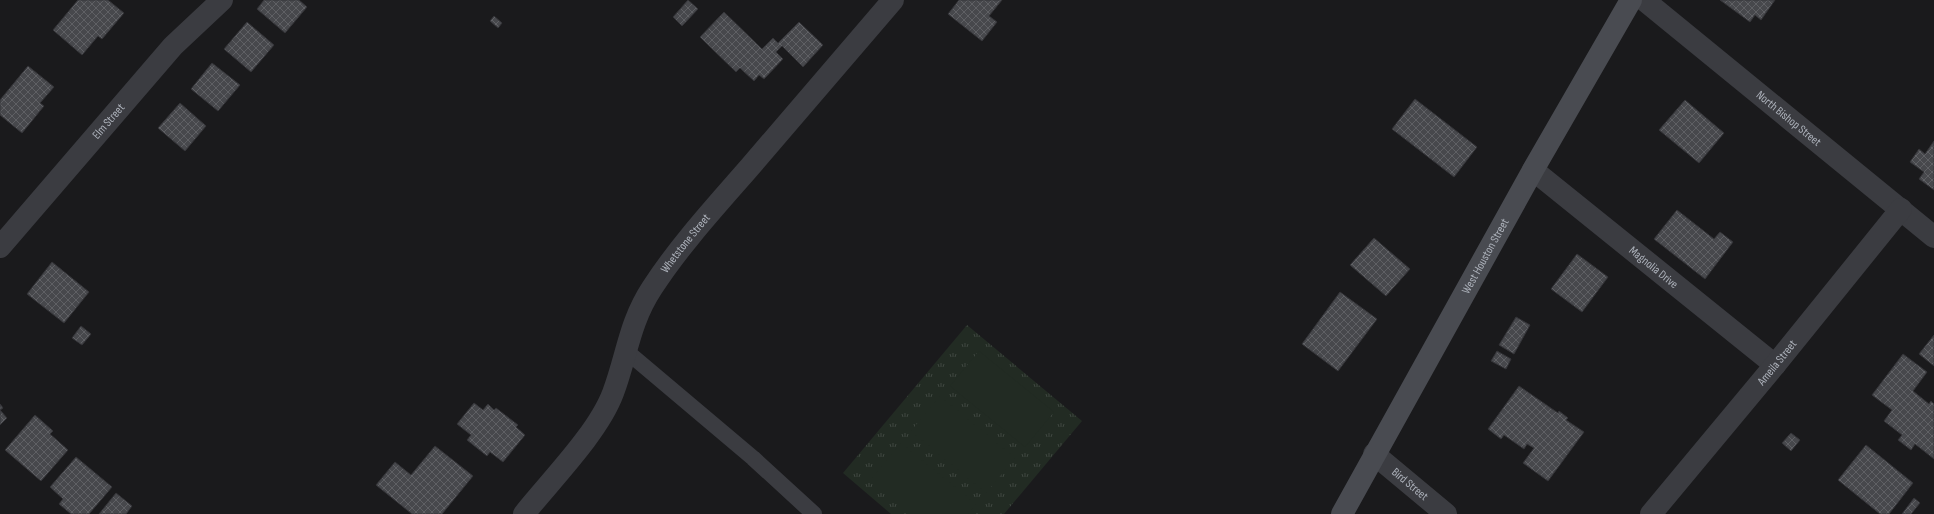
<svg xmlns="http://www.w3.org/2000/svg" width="1934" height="514" font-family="'Sofia Sans Condensed',sans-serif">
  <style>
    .grass { fill: url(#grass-tufts) }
    .pitch { fill: #222b23 }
    .building { fill: url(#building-cross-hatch); stroke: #343438 }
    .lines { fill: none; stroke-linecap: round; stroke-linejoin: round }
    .lane { stroke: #3b3c41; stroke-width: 16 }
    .street { stroke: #3b3c41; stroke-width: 22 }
    .secondary { stroke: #494b51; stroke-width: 22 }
    .labels { text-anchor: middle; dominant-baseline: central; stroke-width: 3.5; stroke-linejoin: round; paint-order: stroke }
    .street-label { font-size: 12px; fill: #adb2bb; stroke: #151517 }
  </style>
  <defs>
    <pattern id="grass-tufts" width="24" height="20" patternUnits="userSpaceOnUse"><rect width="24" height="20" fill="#222b23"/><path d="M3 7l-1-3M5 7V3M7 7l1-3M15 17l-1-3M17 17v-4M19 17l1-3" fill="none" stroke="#3f4741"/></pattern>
    <pattern id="building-cross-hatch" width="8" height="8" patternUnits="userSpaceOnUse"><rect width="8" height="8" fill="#47484c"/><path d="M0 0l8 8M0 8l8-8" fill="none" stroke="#5f6064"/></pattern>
  </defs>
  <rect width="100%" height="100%" fill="#1a1a1c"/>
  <polygon class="grass" points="967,325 1082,421 1004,514 891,514 843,473"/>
  <g class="pitch">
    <polygon points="979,351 1054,412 1025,447 950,386"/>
    <polygon points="940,396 1015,458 986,493 911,431"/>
    <polygon points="901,443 976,504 968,514 917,514 872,478"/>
  </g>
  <g class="building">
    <polygon points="78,0 108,0 124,13 102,39 98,36 82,55 53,30"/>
    <polygon points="264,0 299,0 307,7 285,33 257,9"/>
    <polygon points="688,0 698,9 682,26 673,17"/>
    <polygon points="959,0 1002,0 989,16 997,22 982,41 948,14"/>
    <polygon points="1720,0 1775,0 1761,20 1755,15 1750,22"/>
    <polygon points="724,12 762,49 773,38 778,43 799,22 823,45 803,67 782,46 776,52 783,59 764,79 759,75 754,81 740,68 736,72 700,37"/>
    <polygon points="494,16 502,23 498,28 490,21"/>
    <polygon points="247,22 274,45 251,72 224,49"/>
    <polygon points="212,63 240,85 218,111 191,89"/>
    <polygon points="28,66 54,87 40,103 44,106 22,133 0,115 0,100"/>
    <polygon points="1415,99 1477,147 1454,177 1392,129"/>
    <polygon points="1685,100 1724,133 1699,163 1659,130"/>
    <polygon points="180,103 206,126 185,151 158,128"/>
    <polygon points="1934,141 1934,190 1919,179 1924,172 1910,162 1919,149 1925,154"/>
    <polygon points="1677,210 1714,239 1720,232 1733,242 1705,279 1654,239"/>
    <polygon points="1374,238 1410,269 1386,296 1350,265"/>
    <polygon points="1577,254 1608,277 1582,312 1551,289"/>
    <polygon points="52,262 89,292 64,323 27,294"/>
    <polygon points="1340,292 1377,319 1338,371 1302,344"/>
    <polygon points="1516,317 1530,325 1514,354 1499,345"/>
    <polygon points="81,326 91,334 82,345 72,338"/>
    <polygon points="1934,335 1934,366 1919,354"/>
    <polygon points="1497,351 1511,359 1506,369 1491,361"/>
    <polygon points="1903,354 1927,372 1913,391 1929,404 1931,401 1934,404 1934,459 1915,444 1911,450 1898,440 1902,435 1884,421 1892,410 1872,395"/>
    <polygon points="1519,386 1558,413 1559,411 1568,418 1566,420 1584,432 1548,481 1523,463 1534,448 1527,444 1524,449 1504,435 1501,439 1488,429"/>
    <polygon points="474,403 483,410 488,404 494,410 496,408 518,425 516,427 525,435 503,462 490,452 487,456 467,440 471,435 457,424"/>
    <polygon points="0,404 3,408 0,410 7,418 0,425"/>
    <polygon points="35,415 53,431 50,434 68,450 41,481 5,450"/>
    <polygon points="1791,433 1800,440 1791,451 1782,443"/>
    <polygon points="1866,445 1913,483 1889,514 1880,514 1838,480"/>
    <polygon points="435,446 473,476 442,514 412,514 376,485 395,462 411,475"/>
    <polygon points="76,457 112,487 89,514 71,514 59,504 63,499 50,487"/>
    <polygon points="116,493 132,506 126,514 99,514"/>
    <polygon points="1914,498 1920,503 1911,514 1902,514"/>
  </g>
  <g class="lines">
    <polyline class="lane" points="625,350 753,458 814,514"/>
    <g class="street">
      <path id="s1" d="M1644,0L1934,237"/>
      <path id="s2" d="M1533,170L1775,365"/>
      <path id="s3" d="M0,247L173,46L222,0"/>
      <path id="s4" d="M1374,454L1446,514"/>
      <path id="s5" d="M524,514C551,480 598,433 613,393C627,356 629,323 652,288C680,245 715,207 749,168C797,112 845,56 893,0"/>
      <path id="s6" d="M1651,514L1775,365L1901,209"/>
    </g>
    <path class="secondary" id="s7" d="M1342,514L1533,170L1631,0"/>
  </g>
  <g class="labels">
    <g class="street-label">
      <text stroke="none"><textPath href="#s1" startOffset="187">North Bishop Street</textPath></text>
      <text stroke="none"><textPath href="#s3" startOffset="166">Elm Street</textPath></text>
      <text stroke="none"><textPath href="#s5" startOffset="319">Whetstone Street</textPath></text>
      <text stroke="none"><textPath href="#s7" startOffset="295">West Houston Street</textPath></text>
      <text stroke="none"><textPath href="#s2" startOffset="155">Magnolia Drive</textPath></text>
      <text stroke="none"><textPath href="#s6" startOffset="197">Ameila Street</textPath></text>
      <text stroke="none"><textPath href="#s4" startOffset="47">Bird Street</textPath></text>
    </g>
  </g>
</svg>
